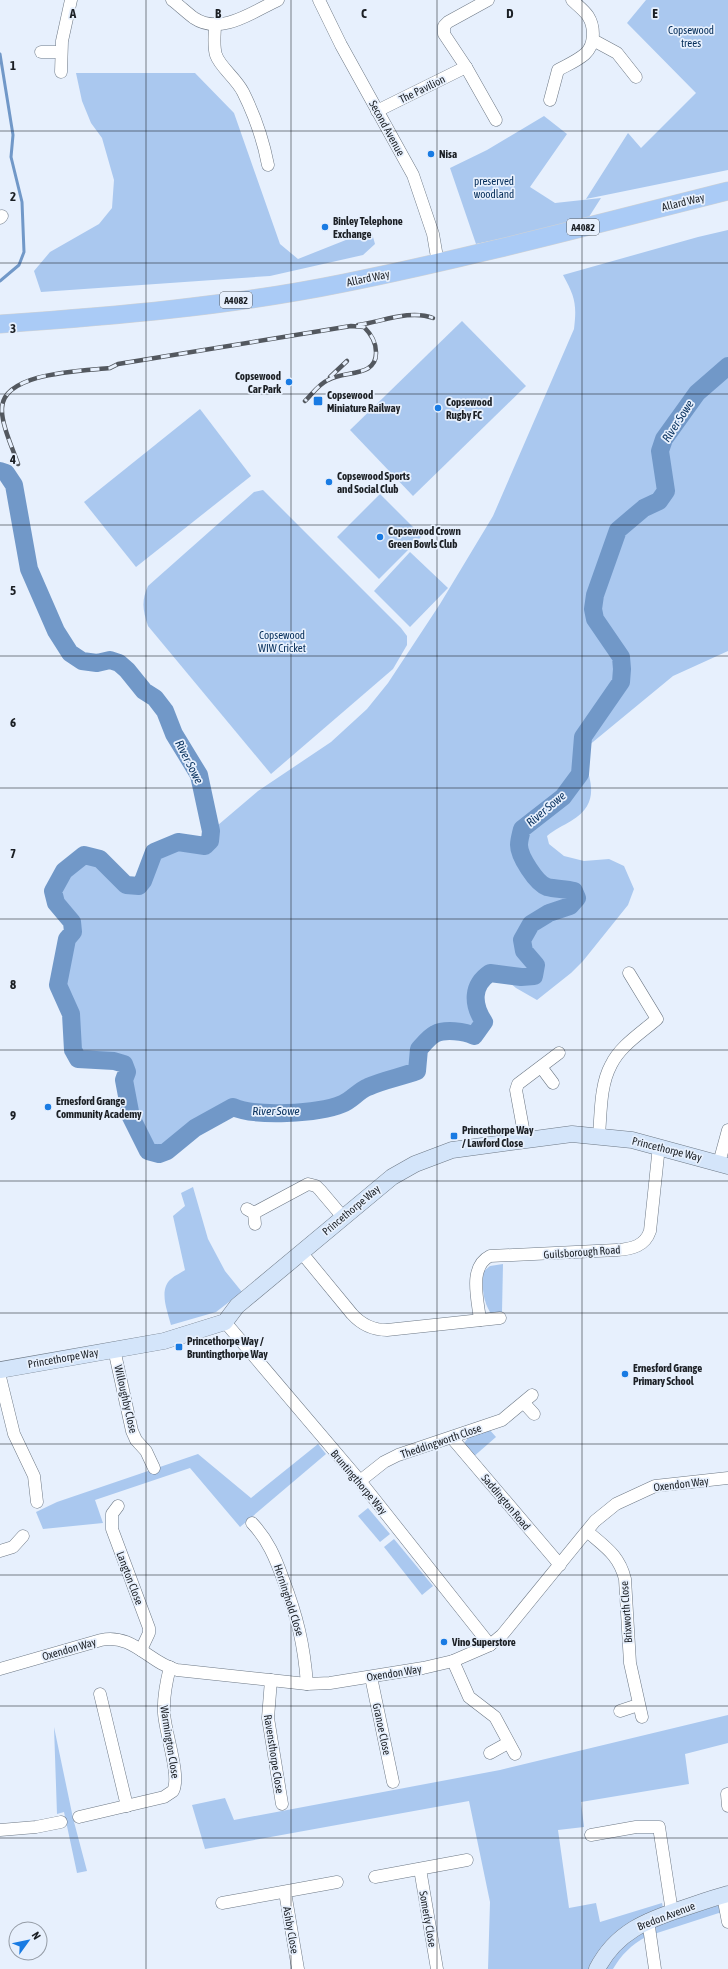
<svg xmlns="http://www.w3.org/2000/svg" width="728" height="1969" font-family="'Asap Condensed',sans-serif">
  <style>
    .green { fill: #aac8ef }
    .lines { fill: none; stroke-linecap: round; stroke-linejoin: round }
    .stream { stroke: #7198c8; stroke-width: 3 }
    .river { stroke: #7198c8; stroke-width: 18 }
    .street-casing { stroke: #6d7885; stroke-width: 13 }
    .secondary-casing { stroke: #6d7885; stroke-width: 17 }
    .primary-casing { stroke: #d1d2d3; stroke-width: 19 }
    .street { stroke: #fff; stroke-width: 12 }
    .secondary { stroke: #d4e5fa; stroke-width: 16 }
    .primary { stroke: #aacbf6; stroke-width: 18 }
    .rail-casing { stroke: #53585f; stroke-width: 4.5 }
    .rail { stroke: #e7f0fd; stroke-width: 3; stroke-dasharray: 9; stroke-linecap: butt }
    .grid { fill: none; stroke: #1b1f24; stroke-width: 1; stroke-opacity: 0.55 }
    .poi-dot { fill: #197be3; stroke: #e7f0fd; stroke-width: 1.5 }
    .labels { text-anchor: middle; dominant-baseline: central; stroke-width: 3.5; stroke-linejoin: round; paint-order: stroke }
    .shield { fill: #e7f0fd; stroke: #585e65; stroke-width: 1 }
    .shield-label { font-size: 10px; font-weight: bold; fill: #1b1f24 }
    .park-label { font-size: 11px; fill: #032c58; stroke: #e7f0fd }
    .street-label { font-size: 11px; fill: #1b1f24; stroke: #e7f0fd }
    .poi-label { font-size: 11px; font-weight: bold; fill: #1b1f24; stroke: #e7f0fd; text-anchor: start }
    .water-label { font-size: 12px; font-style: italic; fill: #08315e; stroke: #e7f0fd }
    .grid-label { font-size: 13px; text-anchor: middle; font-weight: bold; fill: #1b1f24; stroke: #e7f0fd; stroke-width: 3.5; stroke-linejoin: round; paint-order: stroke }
  </style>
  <rect width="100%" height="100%" fill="#e7f0fd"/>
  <g class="green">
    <polygon points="646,0 728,0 728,170 586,199 628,133 641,148 696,93 627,23"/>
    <polygon points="76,73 195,73 234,113 280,244 298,259 371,230 375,244 363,255 270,276 41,292 34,271 50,252 99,224 112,208 114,180 102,138 91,123 82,101"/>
    <polygon points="544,116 567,134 530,187 555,203 601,198 587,220 476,244 450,168 487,150"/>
    <path d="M728,230V651L673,676L582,751C590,780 602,802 571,821C563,826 555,829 547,836L549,844L564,856L584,861L609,859L624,866L634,889L628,905L583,961L571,973L537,1000L516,988L498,973H490L482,978L475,990L478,1014L484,1022L474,1036C465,1031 444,1029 435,1034C429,1037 423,1045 419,1049L417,1071C401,1077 383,1080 368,1087C358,1091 351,1101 342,1104C318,1114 256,1117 232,1107L195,1128L167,1151L159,1154L148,1151L131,1117L124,1080L127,1072L124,1064L114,1061L78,1059L73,1050L71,1015L58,985L67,939L73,932L72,922L56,903L53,891L64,871L84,855L100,859L126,885L139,886L143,881L154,852L178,842L205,846L210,841L211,831L258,791L331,742L367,709L388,683L440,604L493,516L574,329C577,304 575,297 563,275L698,237Z"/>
    <polygon points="462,321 526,386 413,496 350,430"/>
    <polygon points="200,409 251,476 136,567 84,502"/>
    <path d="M263,490L401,628L407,636V645L393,669L271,774L148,626C143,611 141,601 148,586L254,492Z"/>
    <polygon points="380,494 422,536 379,579 337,537"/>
    <polygon points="410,552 448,588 410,627 374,591"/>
    <path d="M193,1187L208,1239L225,1271L242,1292L216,1312L171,1325C168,1312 158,1290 171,1279C175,1275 181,1273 185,1270L173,1216L185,1206L181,1193Z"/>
    <path d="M503,1264L502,1312L492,1315C483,1303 481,1285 484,1271L490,1266Z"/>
    <path d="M488,1428L496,1437L472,1458L464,1445C467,1434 479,1432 488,1428Z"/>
    <polygon points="318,1444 326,1454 240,1527 190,1468 95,1500 103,1523 43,1529 36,1512 57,1502 198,1454 251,1498"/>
    <polygon points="368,1508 390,1534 380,1542 358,1516"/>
    <polygon points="394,1539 433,1586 422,1595 384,1547"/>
    <polygon points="728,1715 728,1743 685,1754 689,1784 581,1802 584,1827 558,1830 569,1908 596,1903 600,1922 662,1903 663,1908 591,1969 488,1969 490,1902 469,1801 205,1849 192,1805 225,1798 234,1820 500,1770"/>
    <polygon points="54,1727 73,1818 87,1871 77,1873 64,1812 57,1814"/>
    <polygon points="719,1905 722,1912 654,1934 655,1925"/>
    <path d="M643,1933L646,1937C632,1944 621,1955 613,1969H604L616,1950Z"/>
  </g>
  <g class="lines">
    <polyline class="stream" points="0,54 13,135 11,157 22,202 24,252 19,265 0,281"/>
    <path class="river" d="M0,471L6,473L14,485L29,569L56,631L70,653L82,661L97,663L110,660L119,663L127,670L144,691L155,698L165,711L174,734L199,775L211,831L210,841L205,846L178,842L154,852L143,881L139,886L126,885L100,859L84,855L64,871L53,891L56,903L72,922L73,932L67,939L58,985L71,1014L73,1050L78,1059L114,1061L124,1064L127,1072L124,1080L131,1117L148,1151L159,1154L167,1151L195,1128L233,1107C255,1117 318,1114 342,1104C351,1101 358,1091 368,1087C383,1080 401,1077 417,1071L419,1049C423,1045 429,1037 435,1034C444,1029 465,1031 474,1036L484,1022C472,1004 472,985 490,973L521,977L534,976L536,965L524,951L522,940L531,924L549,913L570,906L577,898L574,891C566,889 555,889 547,887C536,883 519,856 519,845C519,840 521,834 522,829L563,797L580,774L583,737L621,682L622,669L621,657L595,619L593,609L595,595L618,530L644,508L659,501L666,491L660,451L664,439L697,393L728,366"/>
    <g class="street-casing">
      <g id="street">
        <path d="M172,0C180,6 187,13 194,18C221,36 254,11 278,0"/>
        <polyline points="319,0 341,45 413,175 433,234 438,263"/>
        <path d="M215,24C215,34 213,45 216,55C220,67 236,78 243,92C255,116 263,139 268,165"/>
        <polyline points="593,40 617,53 636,77"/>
        <polyline points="41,52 61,52"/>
        <polyline points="466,67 496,120"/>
        <polyline points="61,72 62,41 71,0"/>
        <path d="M550,100L558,70C567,65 577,61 585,54C595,45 595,27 588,16C584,10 577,5 572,0"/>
        <polyline points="377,111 466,67 444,34 444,26 448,22 488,0"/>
        <polyline points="0,218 2,216"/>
        <polyline points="541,1067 553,1083"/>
        <path d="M599,1135C601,1113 600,1085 611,1065C620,1046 641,1033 657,1019L629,973"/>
        <polyline points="525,1139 516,1090 518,1084 559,1053"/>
        <polyline points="719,1163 728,1130"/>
        <polyline points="247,1209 254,1213 255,1224"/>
        <polyline points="254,1213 308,1184 316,1186 320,1190 342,1216"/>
        <path d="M301,1252L352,1314C361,1324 373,1330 387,1330L500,1318"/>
        <path d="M480,1320C478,1300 468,1267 490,1256L617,1250C632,1249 645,1246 650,1231L659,1146"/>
        <polyline points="225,1322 360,1481 490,1645"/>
        <polyline points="114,1349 132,1431 136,1440 146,1451 154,1468"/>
        <polyline points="0,1377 14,1434 34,1476 37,1502"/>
        <polyline points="524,1403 534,1414"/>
        <polyline points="452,1438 560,1565"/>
        <polyline points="360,1481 384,1462 398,1455 502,1420 532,1395"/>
        <polyline points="118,1506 112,1514 112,1529 149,1628 149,1633 141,1650"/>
        <path d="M252,1523C268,1540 275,1557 283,1579C297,1616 304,1644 307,1684"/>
        <path d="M588,1532C605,1547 619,1555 625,1579L630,1663L642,1717"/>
        <polyline points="0,1551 13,1547 23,1536"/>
        <polyline points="453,1661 469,1697 495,1717 515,1754"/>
        <path d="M0,1669L101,1640C133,1633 149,1663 177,1670L307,1684L330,1683L423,1668L453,1661L490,1645L502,1635L595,1521L616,1504L655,1486L728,1478"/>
        <polyline points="371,1677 393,1782"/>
        <polyline points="271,1680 268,1718 282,1804"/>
        <polyline points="100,1694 127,1806"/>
        <polyline points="620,1711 638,1705"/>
        <polyline points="490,1753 508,1743"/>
        <polyline points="727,1794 728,1806"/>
        <path d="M79,1817L164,1797L173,1791C181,1776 165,1733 164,1713C163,1697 166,1683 170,1667"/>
        <polyline points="0,1830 36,1827 61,1822"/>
        <polyline points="591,1835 636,1827 659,1827 672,1912"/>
        <polyline points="420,1869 437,1969"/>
        <polyline points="375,1877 467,1860"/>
        <polyline points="285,1892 298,1969"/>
        <polyline points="723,1896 728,1922"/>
        <polyline points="222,1903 337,1882"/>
        <polyline points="648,1920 655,1969"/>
      </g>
    </g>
    <g class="secondary-casing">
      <g id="secondary">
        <polyline points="0,1370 164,1341 225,1322 237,1306 392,1177 415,1164 452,1150 572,1134 632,1140 728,1166"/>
        <path d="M597,1969C616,1932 647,1920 684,1908C699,1903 713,1898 728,1894"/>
      </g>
    </g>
    <g class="primary-casing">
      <path id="primary" d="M0,324C115,316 231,306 344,283C473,257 600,223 728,191"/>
    </g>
    <use href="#street" class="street"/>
    <use href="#secondary" class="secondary"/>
    <use href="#primary" class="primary"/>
    <g class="rail-casing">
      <g id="rail">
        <path d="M358,325C381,322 410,309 433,318"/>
        <polyline points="330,377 347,361"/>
        <path d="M18,464C13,449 1,424 2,408C3,372 84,371 110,368L118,364L351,326L364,327C371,334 376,342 376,352C377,378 344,370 328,380C319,384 312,394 305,401"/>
      </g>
    </g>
    <use href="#rail" class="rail"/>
  </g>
  <path class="grid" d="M146,0V1969M291,0V1969M437,0V1969M582,0V1969M0,131H728M0,263H728M0,394H728M0,525H728M0,656H728M0,788H728M0,919H728M0,1050H728M0,1181H728M0,1313H728M0,1444H728M0,1575H728M0,1706H728M0,1838H728"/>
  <g class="poi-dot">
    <circle cx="431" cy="154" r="4"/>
    <circle cx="325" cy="227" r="4"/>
    <circle cx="289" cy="382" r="4"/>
    <rect x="313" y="396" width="10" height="10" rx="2"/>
    <circle cx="438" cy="408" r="4"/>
    <circle cx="329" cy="482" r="4"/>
    <circle cx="380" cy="537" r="4"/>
    <circle cx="48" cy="1107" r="4"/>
    <rect x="450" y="1132" width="8" height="8" rx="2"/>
    <rect x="175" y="1343" width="8" height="8" rx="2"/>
    <circle cx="625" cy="1374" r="4"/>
    <circle cx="444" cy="1642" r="4"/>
  </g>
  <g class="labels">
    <g class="shield">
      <rect x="567" y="219" width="32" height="16" rx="3"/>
      <rect x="220" y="292" width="32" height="16" rx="3"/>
    </g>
    <g class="shield-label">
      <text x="583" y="227">A4082</text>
      <text x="236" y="300">A4082</text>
    </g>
    <g class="park-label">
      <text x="691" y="30">Copsewood<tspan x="691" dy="13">trees</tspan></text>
      <text x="494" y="181">preserved<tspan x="494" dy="13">woodland</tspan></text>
      <text x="282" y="635">Copsewood<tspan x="282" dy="13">WIW Cricket</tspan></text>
    </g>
    <g class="street-label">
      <text transform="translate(422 89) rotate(-26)">The Pavilion</text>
      <text transform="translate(387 128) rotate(61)">Second Avenue</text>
      <text transform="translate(683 202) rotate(-14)">Allard Way</text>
      <text transform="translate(368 278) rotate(-12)">Allard Way</text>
      <text transform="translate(667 1149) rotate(14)">Princethorpe Way</text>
      <text transform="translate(351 1210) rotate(-40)">Princethorpe Way</text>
      <text transform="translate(582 1252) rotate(-4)">Guilsborough Road</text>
      <text transform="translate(63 1358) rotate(-10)">Princethorpe Way</text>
      <text transform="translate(126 1399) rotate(77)">Willoughby Close</text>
      <text transform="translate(441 1441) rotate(-19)">Theddingworth Close</text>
      <text transform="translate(359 1482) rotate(50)">Bruntingthorpe Way</text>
      <text transform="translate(681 1484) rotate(-7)">Oxendon Way</text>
      <text transform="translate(506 1502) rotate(50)">Saddington Road</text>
      <text transform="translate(130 1578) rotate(69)">Langton Close</text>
      <text transform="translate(289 1600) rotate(72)">Horninghold Close</text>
      <text transform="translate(626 1612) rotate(-94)">Brixworth Close</text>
      <text transform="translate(69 1649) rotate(-16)">Oxendon Way</text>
      <text transform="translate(394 1673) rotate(-9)">Oxendon Way</text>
      <text transform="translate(382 1729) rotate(78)">Granoe Close</text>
      <text transform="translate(170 1742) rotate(81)">Warmington Close</text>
      <text transform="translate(274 1754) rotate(81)">Ravensthorpe Close</text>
      <text transform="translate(666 1916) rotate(-21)">Bredon Avenue</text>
      <text transform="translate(428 1919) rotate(80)">Somerly Close</text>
      <text transform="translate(291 1930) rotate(80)">Ashby Close</text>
    </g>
    <g class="poi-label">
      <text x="439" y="154">Nisa</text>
      <text x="333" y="221">Binley Telephone<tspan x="333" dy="13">Exchange</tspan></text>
      <text x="281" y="376" text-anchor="end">Copsewood<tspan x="281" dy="13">Car Park</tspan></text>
      <text x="327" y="395">Copsewood<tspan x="327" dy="13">Miniature Railway</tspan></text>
      <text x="446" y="402">Copsewood<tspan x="446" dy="13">Rugby FC</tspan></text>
      <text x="337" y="476">Copsewood Sports<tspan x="337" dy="13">and Social Club</tspan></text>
      <text x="388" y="531">Copsewood Crown<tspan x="388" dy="13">Green Bowls Club</tspan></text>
      <text x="56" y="1101">Ernesford Grange<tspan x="56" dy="13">Community Academy</tspan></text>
      <text x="462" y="1130">Princethorpe Way<tspan x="462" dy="13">/ Lawford Close</tspan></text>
      <text x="187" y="1341">Princethorpe Way /<tspan x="187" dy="13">Bruntingthorpe Way</tspan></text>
      <text x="633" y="1368">Ernesford Grange<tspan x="633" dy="13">Primary School</tspan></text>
      <text x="452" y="1642">Vino Superstore</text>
    </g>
    <g class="water-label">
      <text transform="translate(678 421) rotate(-57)">River Sowe</text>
      <text transform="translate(189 762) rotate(63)">River Sowe</text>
      <text transform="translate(546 809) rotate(-40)">River Sowe</text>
      <text x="276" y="1111">River Sowe</text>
    </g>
  </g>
  <g class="grid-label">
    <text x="73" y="18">A</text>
    <text x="218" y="18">B</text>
    <text x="364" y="18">C</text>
    <text x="510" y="18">D</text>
    <text x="655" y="18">E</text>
    <text x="13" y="70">1</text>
    <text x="13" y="201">2</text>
    <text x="13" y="333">3</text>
    <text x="13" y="464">4</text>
    <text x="13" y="595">5</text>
    <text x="13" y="727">6</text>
    <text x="13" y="858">7</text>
    <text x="13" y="989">8</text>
    <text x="13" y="1120">9</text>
  </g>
  <g transform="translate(28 1941) rotate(57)"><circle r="19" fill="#e7f0fd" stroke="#959ca6"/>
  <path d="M0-3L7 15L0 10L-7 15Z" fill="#197be3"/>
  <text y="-6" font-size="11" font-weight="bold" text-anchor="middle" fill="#1b1f24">N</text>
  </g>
</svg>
